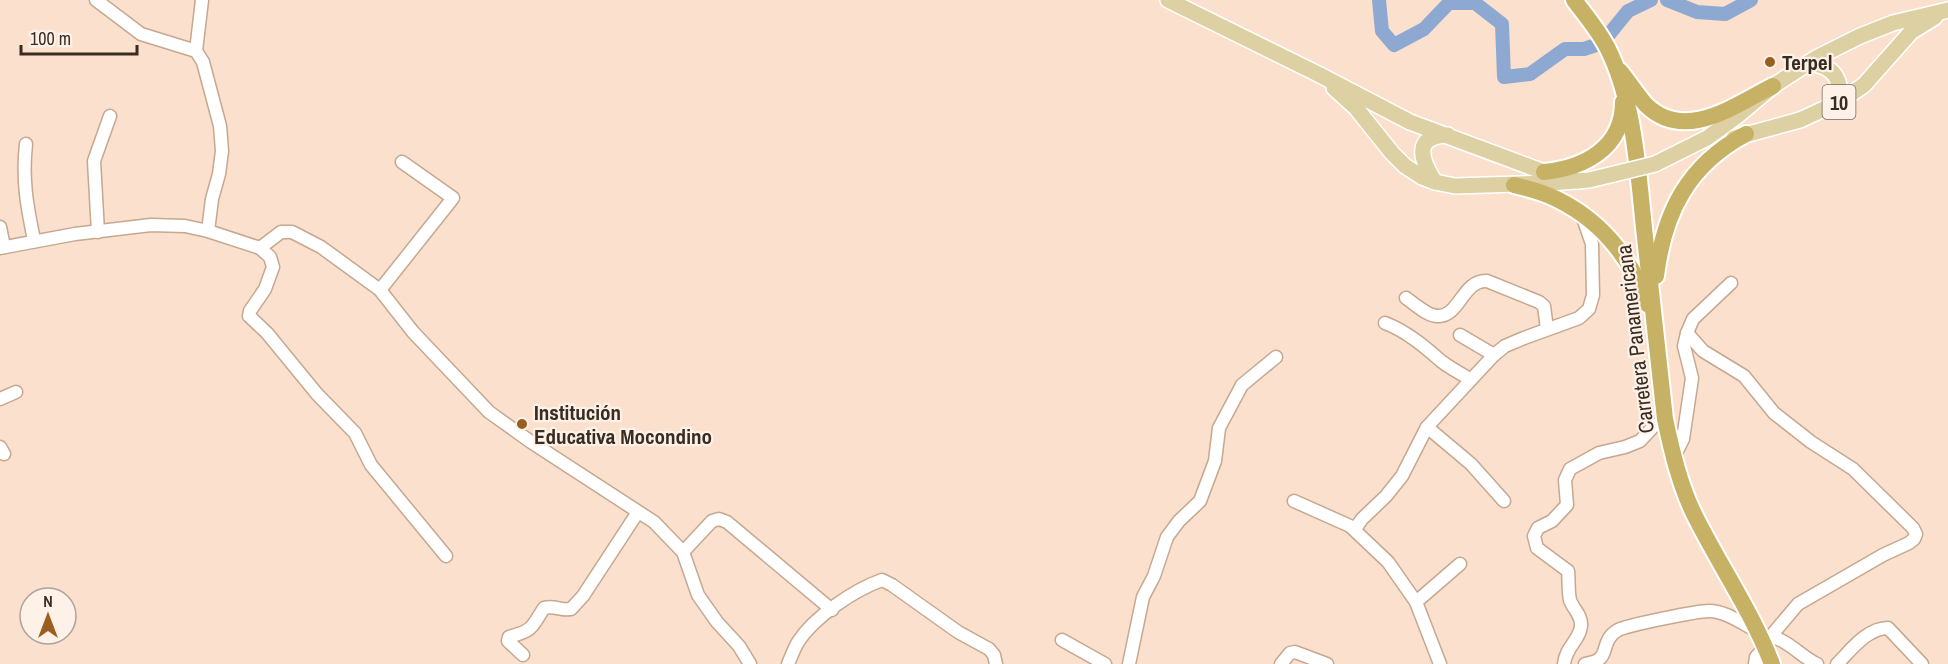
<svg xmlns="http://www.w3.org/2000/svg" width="1948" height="664" font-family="'Archivo Narrow',sans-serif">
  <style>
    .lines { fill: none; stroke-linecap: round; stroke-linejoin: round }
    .river { stroke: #8da9d1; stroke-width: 14 }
    .minor-casing { stroke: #c6a790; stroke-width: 15 }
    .major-casing { stroke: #fff; stroke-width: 18 }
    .highway-casing { stroke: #fff; stroke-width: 20 }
    .minor { stroke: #fff; stroke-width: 12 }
    .major { stroke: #ddd0a3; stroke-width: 15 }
    .highway { stroke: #c7b165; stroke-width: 16 }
    .major-bridge-casing { stroke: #fff; stroke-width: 18; stroke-linecap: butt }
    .major-bridge { stroke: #ddd0a3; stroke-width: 15 }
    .poi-dot { fill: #9a5f20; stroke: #fef1e7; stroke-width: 2 }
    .labels { text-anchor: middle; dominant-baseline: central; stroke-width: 4.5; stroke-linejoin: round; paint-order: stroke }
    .shield { fill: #fef1e7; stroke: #74685e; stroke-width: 1.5 }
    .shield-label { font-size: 20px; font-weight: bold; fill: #392d23 }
    .poi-label { font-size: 21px; font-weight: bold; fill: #392d23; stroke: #fef1e7; text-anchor: start }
    .street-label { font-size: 21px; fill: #392d23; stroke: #fef1e7 }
  </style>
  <rect width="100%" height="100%" fill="#fbe1cd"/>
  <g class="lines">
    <g class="river">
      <polyline points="1379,0 1382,31 1394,45 1424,29 1449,3 1475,3 1502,24 1504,77 1530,74 1565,49 1584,49 1602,43 1628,11 1651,0"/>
      <polyline points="1667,0 1697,12 1725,14 1751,0"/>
    </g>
    <g class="minor-casing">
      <g id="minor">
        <polyline points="96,0 141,34 196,51 203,62 220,126 222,151 219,174 212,199 208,231"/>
        <polyline points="196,51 202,0"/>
        <path d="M26,144C22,180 27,206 34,240"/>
        <polyline points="0,227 4,247"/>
        <polyline points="98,232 94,161 110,116"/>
        <polyline points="0,248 75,234 151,225 185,226 208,231 260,248 281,232 292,232 321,247 380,290 413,332 489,412 531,442 654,522 683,552 698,595 717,622 739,646 750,664"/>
        <polyline points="260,248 270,257 273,267 265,289 250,311 249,316 267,333 317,394 355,433 371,465 446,556"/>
        <polyline points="380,290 453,198 402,162"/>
        <path d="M1406,298C1415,304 1428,317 1439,316C1459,316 1464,279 1487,281L1539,302L1544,306L1547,329"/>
        <path d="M1385,323C1406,331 1424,346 1441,361C1450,368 1461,374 1470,379"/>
        <polyline points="1687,333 1703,351 1744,376 1774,413 1811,442 1853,469 1913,528 1916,534 1914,539 1909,543 1883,555 1798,604 1771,636"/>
        <polyline points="1460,335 1494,355"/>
        <polyline points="0,399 16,392"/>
        <polyline points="1427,427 1471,464 1504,501"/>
        <polyline points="0,447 4,454"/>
        <polyline points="1674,457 1683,439 1692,378 1684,346 1687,333 1693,319 1731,283"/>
        <polyline points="1294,501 1350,526 1388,562 1416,602 1440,664"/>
        <polyline points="1355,529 1362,519 1386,496 1402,476 1427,427 1494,355 1505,346 1524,338 1579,318 1589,309 1593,295 1592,244 1582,215"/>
        <polyline points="683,552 712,521 719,519 727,522 832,610"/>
        <polyline points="1416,602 1460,564"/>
        <path d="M1763,637C1784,634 1799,656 1817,664"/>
        <polyline points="1062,640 1105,664"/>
        <path d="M523,655L508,641L509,637C534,630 531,628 544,608C554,605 562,611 571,609L583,596L638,512"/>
        <path d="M788,664C791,657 794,649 798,642C814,617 854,590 882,580L892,585L958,632L989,649L994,655L996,664"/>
        <polyline points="1129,664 1143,597 1154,576 1167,537 1179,521 1200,501 1215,461 1219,428 1242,385 1276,357"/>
        <polyline points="1281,664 1290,653 1295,652 1327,664"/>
        <path d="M1564,664C1566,646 1580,640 1581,626C1582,615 1573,609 1570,600C1568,591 1569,580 1568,571L1537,548L1534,536L1538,528L1552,521L1567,505L1565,480L1570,469L1599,453L1625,447L1640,441L1653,427L1665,419"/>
        <path d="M1585,664C1589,663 1594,662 1598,660C1608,654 1602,639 1618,630C1628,625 1697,611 1709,611C1726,611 1743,624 1757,631"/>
        <polyline points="1755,664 1756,657 1765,647"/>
        <path d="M1837,664C1851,650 1867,628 1888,628L1922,664"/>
      </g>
    </g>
    <g class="major-casing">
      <g id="major">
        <polyline points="1168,0 1318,74 1410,122 1544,172 1578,181"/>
        <path d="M1809,63C1834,66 1842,78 1839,102"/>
        <polyline points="1334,88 1356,108 1392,153 1405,166 1422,177 1435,182 1455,186 1549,183 1589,180 1614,174"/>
        <polyline points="1734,138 1800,120 1839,102 1864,85 1911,32 1935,17"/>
        <polyline points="1655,164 1707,138 1736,117 1773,86 1816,58 1860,36 1893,23 1948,10"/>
        <path d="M1435,182C1421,160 1412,136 1448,135"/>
      </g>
    </g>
    <g class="highway-casing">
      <g id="highway">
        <path d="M1574,0C1586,16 1599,31 1608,49C1634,101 1638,171 1644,228C1651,292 1658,355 1665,419C1672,452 1680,486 1695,516C1720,566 1752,612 1772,664"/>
        <path d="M1620,71C1629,82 1637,95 1646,105C1685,143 1735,105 1773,86"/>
        <path d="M1544,172C1584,168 1623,148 1623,102"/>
        <path d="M1514,185C1526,188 1539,191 1550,196C1598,217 1631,256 1647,304"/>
        <path d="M1656,276C1664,212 1688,165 1746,134"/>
      </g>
    </g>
    <use href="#minor" class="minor"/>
    <use href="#major" class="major"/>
    <use href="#highway" class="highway"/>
    <g class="major-bridge-casing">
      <polyline id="major-bridge" points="1614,174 1655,164"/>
    </g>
    <use href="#major-bridge" class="major-bridge"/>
  </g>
  <g class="poi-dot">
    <circle cx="1770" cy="62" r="6"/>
    <circle cx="522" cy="424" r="6"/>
  </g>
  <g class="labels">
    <rect class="shield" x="1822.5" y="85" width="33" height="34" rx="4.5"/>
    <g class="shield-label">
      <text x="1839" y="102">10</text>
    </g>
    <g class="poi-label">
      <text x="1782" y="62">Terpel</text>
      <text x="534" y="412">Institución<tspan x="534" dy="24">Educativa Mocondino</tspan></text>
    </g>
    <g class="street-label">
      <text transform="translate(1635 339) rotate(-97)">Carretera Panamericana</text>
    </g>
  </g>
  <g transform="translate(48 616)"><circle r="28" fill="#fef1e7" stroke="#afa399" stroke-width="1.5"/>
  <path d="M0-4.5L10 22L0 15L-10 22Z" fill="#9a5f20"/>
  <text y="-9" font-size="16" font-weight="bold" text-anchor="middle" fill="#392d23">N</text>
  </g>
  <path d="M21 45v9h116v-9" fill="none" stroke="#392d23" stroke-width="3"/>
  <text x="30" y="45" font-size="18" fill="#392d23" stroke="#fef1e7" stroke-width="4.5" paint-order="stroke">100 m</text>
</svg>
